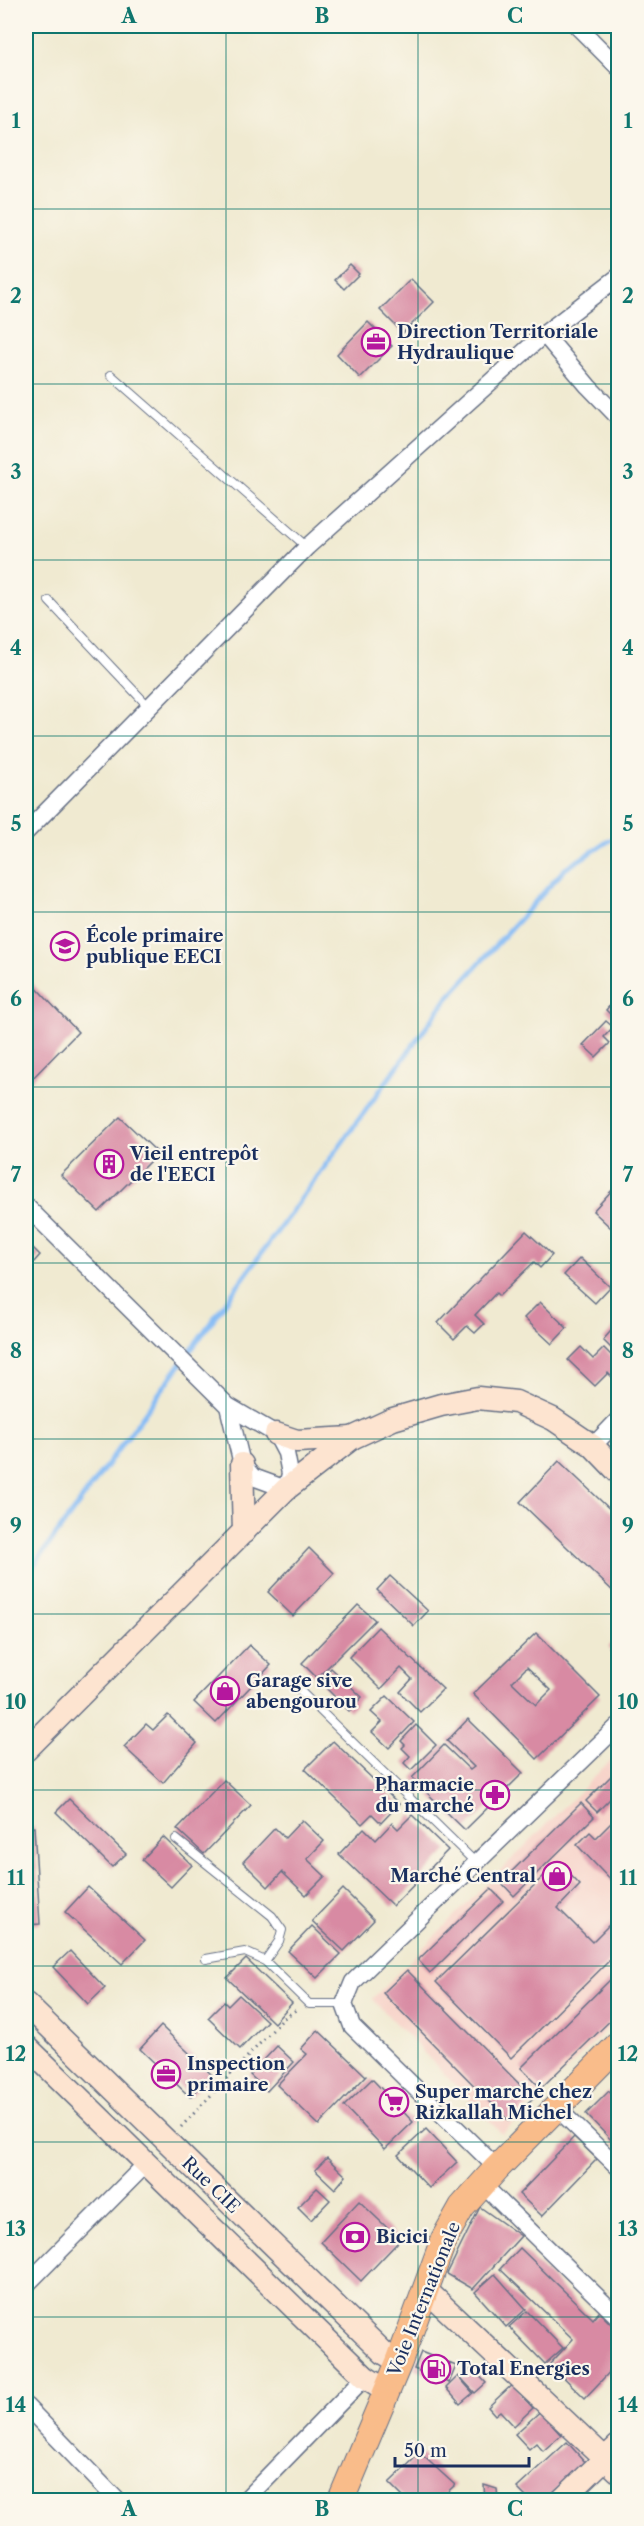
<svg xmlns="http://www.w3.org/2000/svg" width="644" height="2526" font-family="'Libre Caslon Text',serif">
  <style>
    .built { fill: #f7d1c7 }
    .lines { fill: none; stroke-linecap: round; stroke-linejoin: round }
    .stream { stroke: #86bcf5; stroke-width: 5 }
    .building { fill: #d88aa3; fill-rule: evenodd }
    .lane-casing { stroke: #667086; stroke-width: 10 }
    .street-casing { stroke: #667086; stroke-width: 19 }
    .secondary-casing { stroke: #667086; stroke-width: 25 }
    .primary-casing { stroke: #667086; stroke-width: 28 }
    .path { stroke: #667086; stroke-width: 3; stroke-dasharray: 1.5 4.5; stroke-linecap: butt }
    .lane { stroke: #fff; stroke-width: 8 }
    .street { stroke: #fff; stroke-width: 16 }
    .secondary { stroke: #fde4d0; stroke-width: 22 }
    .primary { stroke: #f9bc8a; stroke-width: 26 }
    .grid { fill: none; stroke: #0f766e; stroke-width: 1.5; stroke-opacity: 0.55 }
    .labels { text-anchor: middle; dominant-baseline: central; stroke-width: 4.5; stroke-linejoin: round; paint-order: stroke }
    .poi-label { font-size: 18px; font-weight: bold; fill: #1b2f5e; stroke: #fbf7ec; text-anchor: start }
    .street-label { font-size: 18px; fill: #1b2f5e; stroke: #fbf7ec }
    .neatline { fill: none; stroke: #0f766e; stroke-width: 2 }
    .grid-label { font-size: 20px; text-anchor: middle; font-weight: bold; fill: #0f766e }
  </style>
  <rect width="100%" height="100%" fill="#fbf7ec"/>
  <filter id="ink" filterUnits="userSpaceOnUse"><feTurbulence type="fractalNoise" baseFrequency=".0167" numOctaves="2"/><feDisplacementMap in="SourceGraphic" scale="12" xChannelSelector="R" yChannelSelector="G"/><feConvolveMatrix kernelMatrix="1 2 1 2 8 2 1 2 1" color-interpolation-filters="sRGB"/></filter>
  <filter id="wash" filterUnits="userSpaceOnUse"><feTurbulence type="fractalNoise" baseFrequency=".008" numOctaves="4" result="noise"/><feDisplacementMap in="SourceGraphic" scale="24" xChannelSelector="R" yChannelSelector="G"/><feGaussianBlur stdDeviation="1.35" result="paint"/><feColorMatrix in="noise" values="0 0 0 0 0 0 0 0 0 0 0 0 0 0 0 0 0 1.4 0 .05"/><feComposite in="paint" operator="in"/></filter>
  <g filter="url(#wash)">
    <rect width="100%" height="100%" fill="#f0ead1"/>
    <polygon class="built" points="618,1753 618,2018 502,2134 372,1999"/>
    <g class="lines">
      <polyline class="stream" points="26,1576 446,1000 565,869 618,835"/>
    </g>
    <g id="blocks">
      <g class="building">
        <polygon points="350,265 359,274 344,289 335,280"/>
        <polygon points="411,279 434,302 403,333 380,310"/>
        <polygon points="368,322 392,346 360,378 337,354"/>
        <polygon points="26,977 78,1032 26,1085"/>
        <polygon points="618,996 618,1022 606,1010"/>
        <polygon points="606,1021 613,1027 604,1037 610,1043 596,1057 583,1045"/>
        <polygon points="120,1117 158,1153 99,1212 61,1175"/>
        <polygon points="615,1187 618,1191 618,1221 611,1228 593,1211"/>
        <polygon points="526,1231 552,1255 540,1268 534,1262 499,1296 496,1293 475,1315 484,1324 475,1333 467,1326 454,1339 438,1323"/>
        <polygon points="26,1241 40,1255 26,1271"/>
        <polygon points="580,1258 610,1287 595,1303 564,1275"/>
        <polygon points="540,1302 567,1328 552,1344 524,1318"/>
        <polygon points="618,1323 618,1355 603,1340"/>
        <polygon points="581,1347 593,1359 604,1348 618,1362 618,1373 613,1378 608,1373 595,1386 568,1360"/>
        <polygon points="559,1461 618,1517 618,1596 520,1502"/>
        <polygon points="309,1548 334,1573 293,1616 268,1592"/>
        <polygon points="390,1576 428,1611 414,1626 377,1590"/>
        <polygon points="358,1605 375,1620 317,1678 302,1663"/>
        <polygon points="378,1627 443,1689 420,1712 400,1692 412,1679 401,1668 381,1689 349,1657"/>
        <path d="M536,1633L600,1697L537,1759L473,1694ZM527,1667L551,1690L536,1705L512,1682Z"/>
        <polygon points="618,1637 618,1657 609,1647"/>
        <polygon points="249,1645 271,1665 216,1723 194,1702"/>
        <polygon points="331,1668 362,1697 349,1711 319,1681"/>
        <polygon points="387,1696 414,1722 389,1748 372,1732 382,1722 371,1712"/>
        <polygon points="168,1715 197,1743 163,1783 124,1747 146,1724 153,1730"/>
        <polygon points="468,1719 523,1773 465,1830 412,1778 444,1745 470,1770 474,1767 447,1741"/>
        <polygon points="416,1725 436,1745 411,1770 404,1763 410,1756 402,1748 405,1745 401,1741"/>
        <polygon points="333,1741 399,1804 381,1823 372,1814 362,1824 305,1769"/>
        <polygon points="618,1769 618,1791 597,1812 586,1801"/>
        <polygon points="224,1780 251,1805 204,1854 177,1829"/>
        <polygon points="69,1799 126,1854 112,1867 56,1812"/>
        <polygon points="581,1803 594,1817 514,1896 501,1882"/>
        <polygon points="412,1815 448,1850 393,1906 339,1854 364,1828 376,1840 392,1823 398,1829"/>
        <polygon points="618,1816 618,1888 577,1845 590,1832 596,1838"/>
        <polygon points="302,1820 324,1841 307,1859 325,1876 306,1895 282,1872 268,1887 243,1862 275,1828 285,1838"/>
        <polygon points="34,1827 40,1924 26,1925 26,1828"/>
        <polygon points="163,1837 192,1865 171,1887 142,1860"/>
        <polygon points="558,1862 580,1885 558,1908 592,1942 614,1920 618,1924 618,1952 511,2058 436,1982"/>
        <polygon points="88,1887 145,1940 122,1964 65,1912"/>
        <polygon points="343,1889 374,1920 344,1951 312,1921"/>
        <polygon points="491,1889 503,1901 430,1973 418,1960"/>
        <polygon points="312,1926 341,1954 317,1978 288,1951"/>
        <polygon points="70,1951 105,1988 88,2004 53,1967"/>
        <polygon points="246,1959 292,2003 274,2023 227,1978"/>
        <polygon points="407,1970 533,2098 509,2121 383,1993"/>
        <polygon points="618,1972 618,2013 541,2088 521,2068"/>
        <polygon points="239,1995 267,2021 240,2049 208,2018 224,2002 228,2006"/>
        <polygon points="161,2026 212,2075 190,2097 140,2049"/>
        <polygon points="318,2030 366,2076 319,2125 277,2085 307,2054 301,2049"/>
        <polygon points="277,2046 294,2062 267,2091 250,2075"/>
        <polygon points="372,2079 413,2122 385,2149 344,2106"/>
        <polygon points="609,2091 618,2102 618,2147 586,2114"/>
        <polygon points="426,2129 457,2162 429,2188 398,2155"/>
        <polygon points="574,2137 597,2159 542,2216 519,2194"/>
        <polygon points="327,2158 346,2176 335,2189 315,2170"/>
        <polygon points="317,2188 330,2200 311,2220 298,2207"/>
        <polygon points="359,2201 400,2240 361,2281 321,2242"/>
        <polygon points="480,2207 521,2236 473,2289 447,2274"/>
        <polygon points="520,2248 593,2319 599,2312 618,2331 618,2363 585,2398 550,2364 573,2339 500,2269"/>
        <polygon points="495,2274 526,2309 506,2327 475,2292"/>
        <polygon points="527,2311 563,2348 545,2364 509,2327"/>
        <polygon points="421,2352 456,2366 449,2383 414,2369"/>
        <polygon points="472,2368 486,2383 475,2393 461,2378"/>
        <polygon points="458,2376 473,2393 460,2404 446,2388"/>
        <polygon points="516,2381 520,2393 533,2408 514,2426 500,2411 495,2415 488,2407"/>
        <polygon points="544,2408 556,2421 552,2425 561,2435 543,2451 536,2443 529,2449 515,2434"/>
        <polygon points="567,2442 586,2463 544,2500 529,2500 517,2488"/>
        <polygon points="420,2453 455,2485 439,2500 406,2500 389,2483"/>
        <polygon points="484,2485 497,2489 498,2500 485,2500"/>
      </g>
    </g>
  </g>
  <g filter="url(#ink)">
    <use href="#blocks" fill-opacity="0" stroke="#667086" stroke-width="1.5"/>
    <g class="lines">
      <g class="lane-casing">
        <g id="lane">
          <polyline points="111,375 307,547"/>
          <polyline points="49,601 149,707"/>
          <polyline points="292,1683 476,1863"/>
          <polyline points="176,1839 272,1916 282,1930 279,1941 265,1961"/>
          <polyline points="206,1959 245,1952 265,1961 309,2004 344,2004"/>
        </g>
      </g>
      <g class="street-casing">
        <g id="street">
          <polyline points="577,26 618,67"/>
          <polyline points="544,334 588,386 618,417"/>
          <polyline points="26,832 307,547 544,334 618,277"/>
          <polyline points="26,1206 228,1406 276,1434 286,1453 290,1474 286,1489 253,1477 242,1464 228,1406"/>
          <polyline points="593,1446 618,1420"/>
          <polyline points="557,2108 618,2167"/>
          <polyline points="497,2168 352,2026 344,2004 353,1982 618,1726"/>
          <polyline points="482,2184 618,2317"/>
          <polyline points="26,2285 148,2162"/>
          <polyline points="26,2406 117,2500"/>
          <polyline points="245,2500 365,2377"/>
        </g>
      </g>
      <g class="secondary-casing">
        <g id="secondary">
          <polyline points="276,1434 297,1441 352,1438"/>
          <polyline points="242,1464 244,1532"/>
          <polyline points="26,1750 286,1489 352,1438 393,1419 441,1405 478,1398 516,1402 553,1419 593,1446 618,1472"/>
          <polyline points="26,2004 384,2353 399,2362"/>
          <polyline points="26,2046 365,2377 387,2391"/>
          <polyline points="425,2289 618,2471"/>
          <polyline points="562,2500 618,2446"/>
        </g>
      </g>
      <g class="primary-casing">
        <polyline id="primary" points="341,2500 399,2362 444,2239 462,2207 497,2168 618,2045"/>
      </g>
      <polyline class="path" points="181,2127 284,2018 296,2010"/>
      <use href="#lane" class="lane"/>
      <use href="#street" class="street"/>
      <use href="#secondary" class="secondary"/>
      <use href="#primary" class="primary"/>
    </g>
  </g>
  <path class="grid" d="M226,26V2500M418,26V2500M26,209H618M26,384H618M26,560H618M26,736H618M26,912H618M26,1087H618M26,1263H618M26,1439H618M26,1614H618M26,1790H618M26,1966H618M26,2142H618M26,2317H618"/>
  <defs>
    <g id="office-ring" transform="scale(1.5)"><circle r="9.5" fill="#fbf7ec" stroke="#b5179e" stroke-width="1.5"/><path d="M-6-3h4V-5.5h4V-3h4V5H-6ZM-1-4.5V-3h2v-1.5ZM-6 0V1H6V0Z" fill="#b5179e"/></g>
    <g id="school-ring" transform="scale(1.5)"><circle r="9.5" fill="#fbf7ec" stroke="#b5179e" stroke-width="1.5"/><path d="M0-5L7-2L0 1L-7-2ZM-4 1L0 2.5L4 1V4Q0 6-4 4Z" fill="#b5179e"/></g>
    <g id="building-ring" transform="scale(1.5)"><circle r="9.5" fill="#fbf7ec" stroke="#b5179e" stroke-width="1.5"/><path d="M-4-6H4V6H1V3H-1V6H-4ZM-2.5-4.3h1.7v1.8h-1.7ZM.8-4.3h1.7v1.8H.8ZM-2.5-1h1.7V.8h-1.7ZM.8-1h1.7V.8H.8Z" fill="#b5179e"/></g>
    <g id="shop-ring" transform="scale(1.5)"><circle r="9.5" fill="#fbf7ec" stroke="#b5179e" stroke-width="1.5"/><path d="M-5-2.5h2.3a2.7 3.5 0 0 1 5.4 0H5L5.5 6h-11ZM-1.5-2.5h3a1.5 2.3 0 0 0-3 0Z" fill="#b5179e"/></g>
    <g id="pharmacy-ring" transform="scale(1.5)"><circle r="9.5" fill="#fbf7ec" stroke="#b5179e" stroke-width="1.5"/><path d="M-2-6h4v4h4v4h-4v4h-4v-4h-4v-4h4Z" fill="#b5179e"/></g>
    <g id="supermarket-ring" transform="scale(1.5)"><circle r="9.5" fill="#fbf7ec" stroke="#b5179e" stroke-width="1.5"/><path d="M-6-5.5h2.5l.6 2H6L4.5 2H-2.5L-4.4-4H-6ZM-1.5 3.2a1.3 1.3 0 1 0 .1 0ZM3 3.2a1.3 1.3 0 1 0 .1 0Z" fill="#b5179e"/></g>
    <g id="bank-ring" transform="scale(1.5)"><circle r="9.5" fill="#fbf7ec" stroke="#b5179e" stroke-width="1.5"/><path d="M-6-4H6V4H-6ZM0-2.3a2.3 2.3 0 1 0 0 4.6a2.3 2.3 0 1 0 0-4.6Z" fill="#b5179e"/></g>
    <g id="fuel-ring" transform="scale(1.5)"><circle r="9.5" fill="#fbf7ec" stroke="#b5179e" stroke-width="1.5"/><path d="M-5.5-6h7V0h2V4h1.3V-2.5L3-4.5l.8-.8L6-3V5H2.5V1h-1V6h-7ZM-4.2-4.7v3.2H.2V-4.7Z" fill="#b5179e"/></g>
  </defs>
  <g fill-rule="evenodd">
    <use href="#office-ring" x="376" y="342"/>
    <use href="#school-ring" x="65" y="946"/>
    <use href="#building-ring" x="109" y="1164"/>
    <use href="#shop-ring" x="225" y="1691"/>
    <use href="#pharmacy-ring" x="495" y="1795"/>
    <use href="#shop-ring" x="557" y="1876"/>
    <use href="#office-ring" x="166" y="2074"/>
    <use href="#supermarket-ring" x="394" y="2102"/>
    <use href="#bank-ring" x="355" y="2237"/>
    <use href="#fuel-ring" x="436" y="2369"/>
  </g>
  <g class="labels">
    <g class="poi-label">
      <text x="397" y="332">Direction Territoriale<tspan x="397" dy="21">Hydraulique</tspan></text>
      <text x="86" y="936">École primaire<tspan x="86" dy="21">publique EECI</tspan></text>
      <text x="130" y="1154">Vieil entrepôt<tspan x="130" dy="21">de l'EECI</tspan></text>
      <text x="246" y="1681">Garage sive<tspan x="246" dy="21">abengourou</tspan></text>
      <text x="474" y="1785" text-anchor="end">Pharmacie<tspan x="474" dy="21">du marché</tspan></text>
      <text x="536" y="1876" text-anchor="end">Marché Central</text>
      <text x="187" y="2064">Inspection<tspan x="187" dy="21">primaire</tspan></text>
      <text x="415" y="2092">Super marché chez<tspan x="415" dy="21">Rizkallah Michel</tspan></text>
      <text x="376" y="2237">Bicici</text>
      <text x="457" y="2369">Total Energies</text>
    </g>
    <g class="street-label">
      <text transform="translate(211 2185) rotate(44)">Rue CIE</text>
      <text transform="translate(424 2299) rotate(-68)">Voie Internationale</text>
    </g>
  </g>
  <rect width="644" height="2526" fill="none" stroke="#fbf7ec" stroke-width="66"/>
  <path d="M395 2457v9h134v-9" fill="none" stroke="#1b2f5e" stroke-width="3"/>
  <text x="404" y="2457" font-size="18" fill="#1b2f5e" stroke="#fbf7ec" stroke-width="4.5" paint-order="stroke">50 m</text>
  <rect x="33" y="33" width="578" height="2460" class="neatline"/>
  <g class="grid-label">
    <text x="129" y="23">A</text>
    <text x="322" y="23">B</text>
    <text x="515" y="23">C</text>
    <text x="16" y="128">1</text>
    <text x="628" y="128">1</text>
    <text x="16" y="303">2</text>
    <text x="628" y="303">2</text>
    <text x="16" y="479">3</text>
    <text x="628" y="479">3</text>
    <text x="16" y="655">4</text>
    <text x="628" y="655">4</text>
    <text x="16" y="831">5</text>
    <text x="628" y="831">5</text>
    <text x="16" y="1006">6</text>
    <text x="628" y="1006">6</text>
    <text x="16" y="1182">7</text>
    <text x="628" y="1182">7</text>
    <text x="16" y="1358">8</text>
    <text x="628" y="1358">8</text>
    <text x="16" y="1533">9</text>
    <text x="628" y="1533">9</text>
    <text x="16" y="1709">10</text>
    <text x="628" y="1709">10</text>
    <text x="16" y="1885">11</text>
    <text x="628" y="1885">11</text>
    <text x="16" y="2061">12</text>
    <text x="628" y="2061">12</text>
    <text x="16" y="2236">13</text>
    <text x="628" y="2236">13</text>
    <text x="16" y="2412">14</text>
    <text x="628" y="2412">14</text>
    <text x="129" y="2516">A</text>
    <text x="322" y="2516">B</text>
    <text x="515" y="2516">C</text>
  </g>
</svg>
